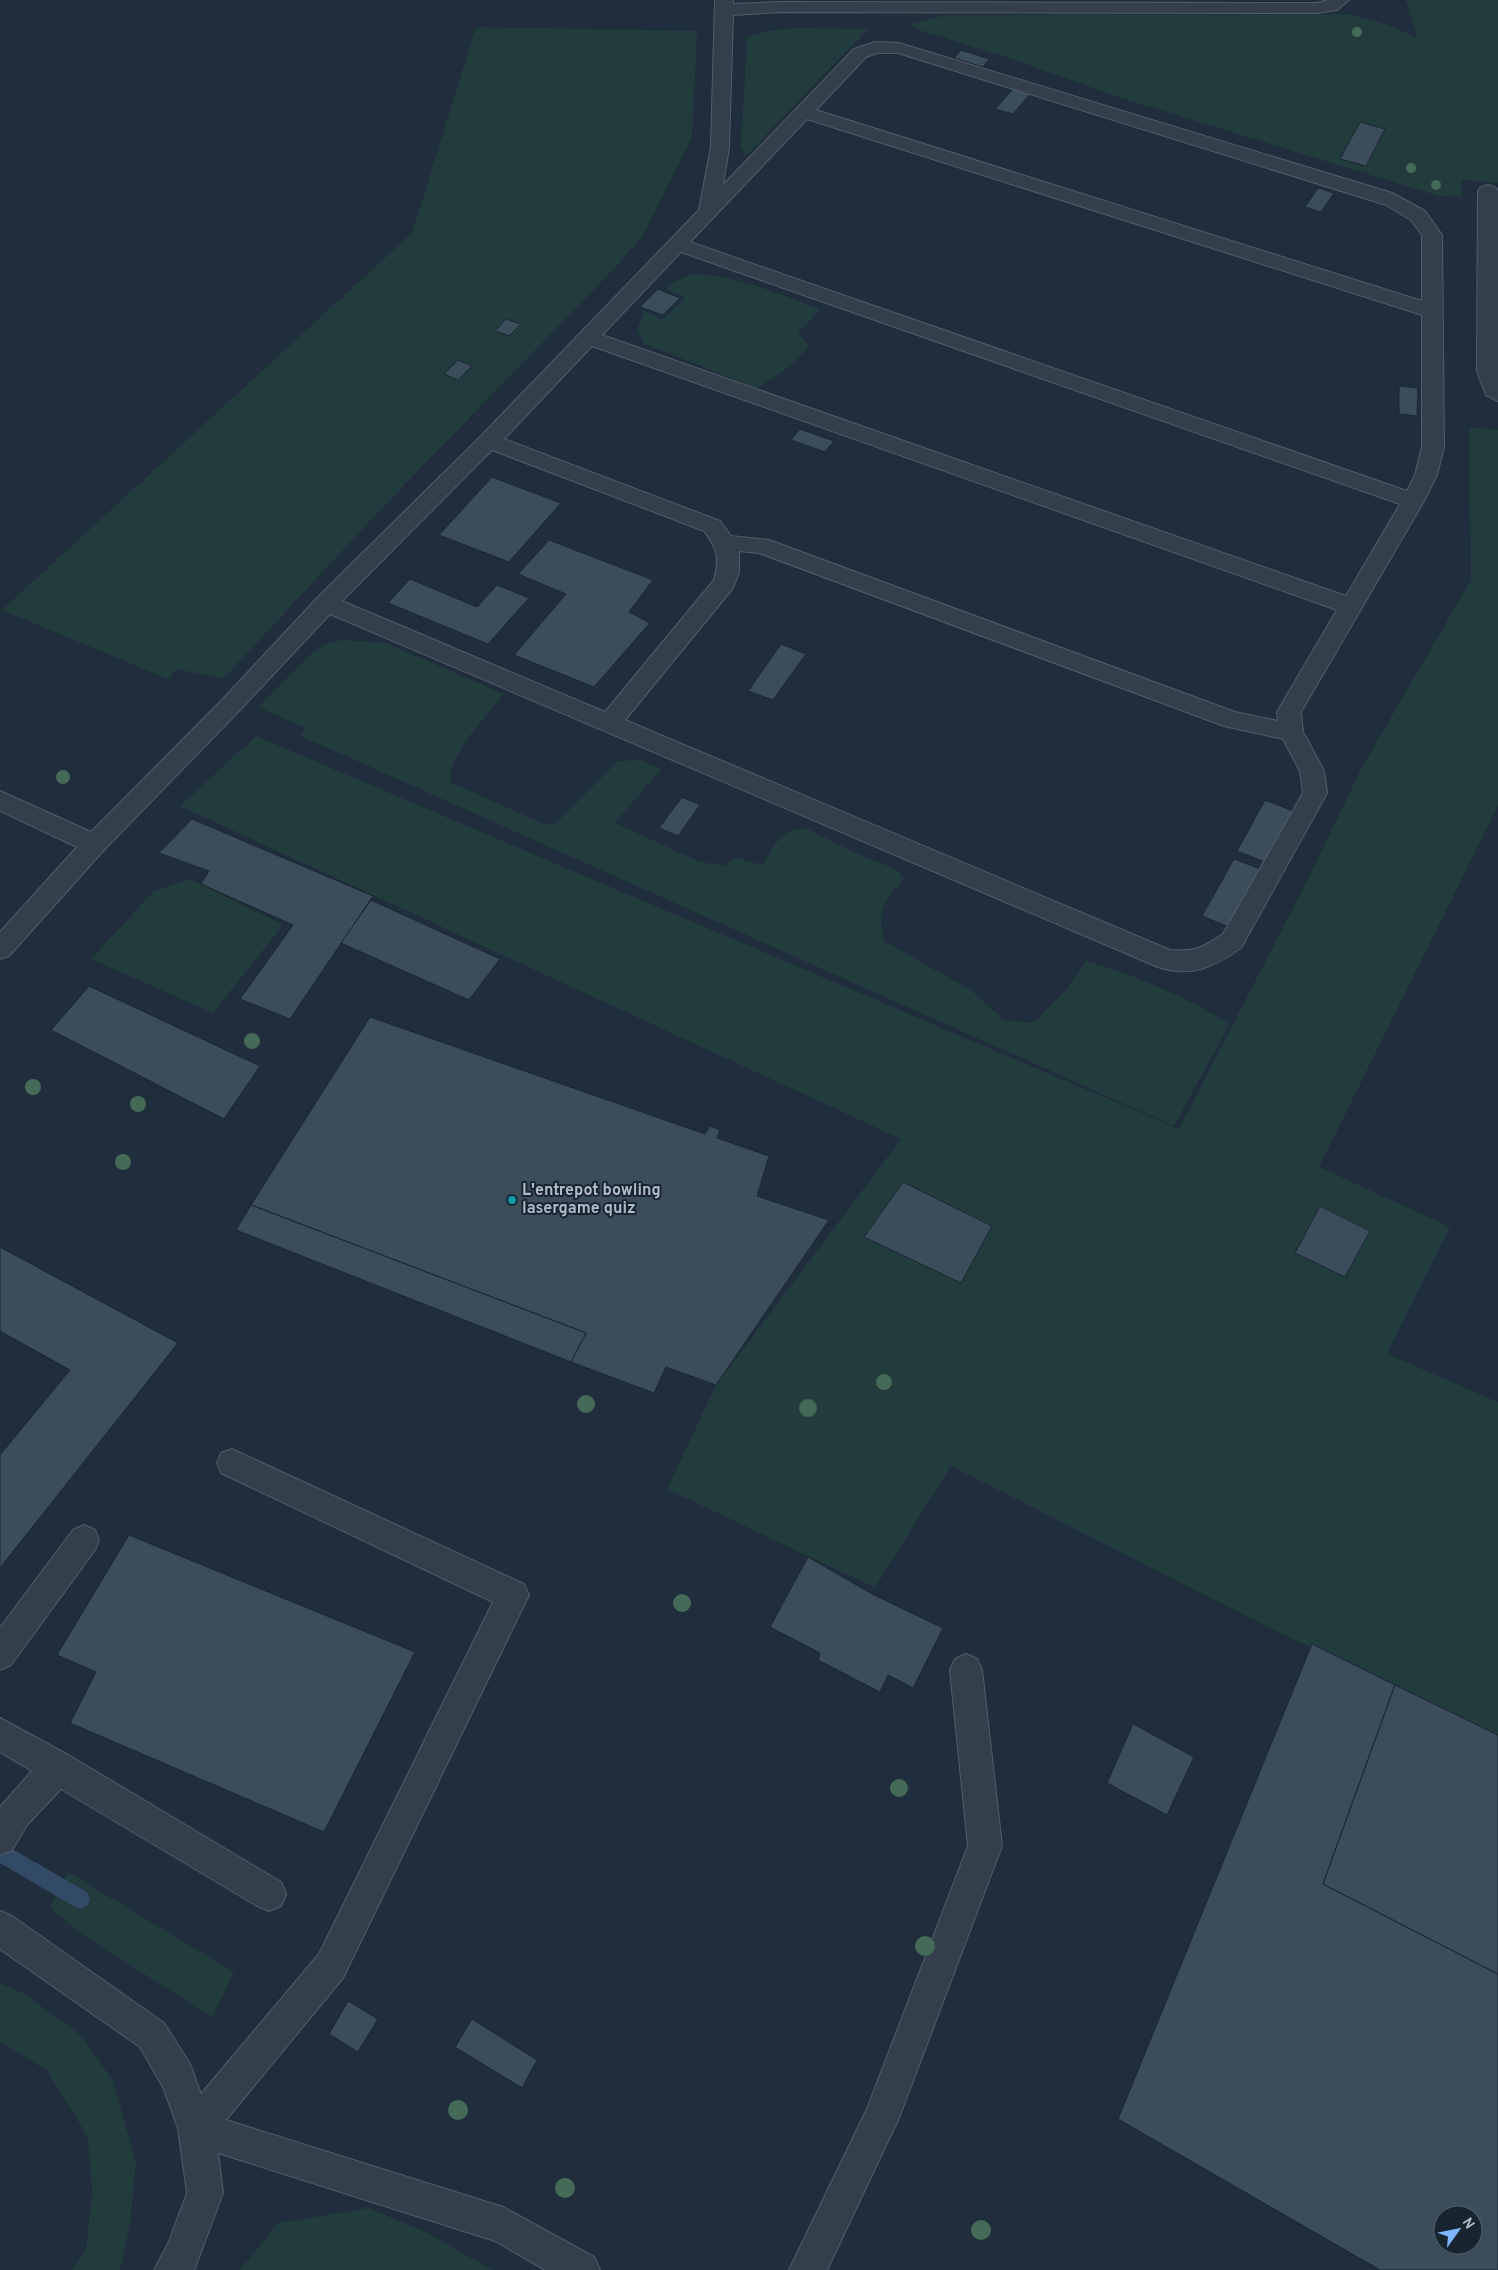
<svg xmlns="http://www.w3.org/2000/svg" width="1498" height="2270" font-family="Overpass,sans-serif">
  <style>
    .green { fill: #223b3d }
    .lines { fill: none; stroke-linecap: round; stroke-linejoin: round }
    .stream { fill: #324a65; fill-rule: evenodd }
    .building { fill: #3b4c5b; stroke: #1b2633; fill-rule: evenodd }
    .minor-casing { stroke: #525d6a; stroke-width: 2 }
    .minor { fill: #343f4c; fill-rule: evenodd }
    .tree { fill: #456a57 }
    .culture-dot { fill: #0f9aa8; stroke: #192431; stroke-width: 2 }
    .labels { text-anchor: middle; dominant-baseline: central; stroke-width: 4; stroke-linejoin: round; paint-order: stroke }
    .poi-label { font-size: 16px; font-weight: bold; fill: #afbac8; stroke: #192431; text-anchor: start }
  </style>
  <rect width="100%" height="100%" fill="#202d3c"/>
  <g class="green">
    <polygon points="1406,0 1498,0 1498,183 1462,180 1461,197 1439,196 1118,97 1009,58 919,30 912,24 946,15 1349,14 1384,24 1417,37"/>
    <polygon points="476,27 697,31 692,137 642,237 609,274 381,509 223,679 177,669 168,679 2,610 412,233"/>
    <polygon points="795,28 868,29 746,156 741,147 747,37 768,31"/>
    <path d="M693,274C737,275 779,294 820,309L798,333L809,345C794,365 778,376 756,388L645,344L637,331L644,310L662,320L685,298L666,289L674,282Z"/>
    <polygon points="1469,427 1498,430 1498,806 1319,1167 1450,1227 1387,1354 1498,1402 1498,1736 1278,1632 951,1466 875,1588 667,1489 716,1385 901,1139 180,806 256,736 1179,1129 1309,877 1362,767 1471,580"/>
    <path d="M343,640L386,643L504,694C488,714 447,756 450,782L546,825L556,823L618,761L640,760L661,769L615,823L700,862L726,866L734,857L762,865C776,846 779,827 807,829L873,861L895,868L904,879C884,902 877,909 884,941L971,990L1004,1020L1034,1023L1068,987L1086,961C1136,975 1186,997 1230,1024L1174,1126L301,736L306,728L258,707L312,653L327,643Z"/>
    <polygon points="190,879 283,925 213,1013 91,959 154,891"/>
    <polygon points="68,1872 234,1972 212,2017 77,1931 50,1907"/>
    <polygon points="0,1984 23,1993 82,2036 113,2081 136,2162 131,2218 120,2270 71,2270 86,2250 92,2192 88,2137 47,2071 0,2041"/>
    <polygon points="368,2208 426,2232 492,2270 240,2270 278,2223"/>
  </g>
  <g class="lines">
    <polygon class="stream" points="0,1842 87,1892 90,1899 87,1906 80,1909 73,1906 0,1863"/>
  </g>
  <g class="building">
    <polygon points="961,50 989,59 983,67 954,58"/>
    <polygon points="1013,89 1030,94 1013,114 995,109"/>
    <polygon points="1360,122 1385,129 1366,166 1340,159"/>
    <polygon points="1318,188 1334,193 1321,212 1305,207"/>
    <polygon points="658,289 680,298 663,315 640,307"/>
    <polygon points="506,319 521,324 509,336 495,331"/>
    <polygon points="458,360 472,366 458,380 444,374"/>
    <polygon points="1399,386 1418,388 1417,416 1399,414"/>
    <polygon points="800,429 834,441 825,452 791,440"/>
    <polygon points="492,477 561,503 509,562 439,535"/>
    <polygon points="549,540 653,580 629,612 650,623 594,687 514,655 566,594 518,574"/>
    <polygon points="410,579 477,607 497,585 529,598 488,644 388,603"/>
    <polygon points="781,644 806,654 773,700 748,691"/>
    <polygon points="682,797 700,805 678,836 659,828"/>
    <polygon points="1265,800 1293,811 1265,862 1237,851"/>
    <polygon points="192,819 373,896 290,1019 240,999 293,925 201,884 209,871 159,853"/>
    <polygon points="1234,859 1260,869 1229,927 1202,916"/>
    <polygon points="371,900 500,959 469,1000 341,943"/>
    <polygon points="89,986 260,1066 224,1119 51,1030"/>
    <polygon points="370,1017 705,1134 710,1126 720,1130 717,1138 769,1156 757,1196 829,1220 716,1385 666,1367 654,1393 571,1362 586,1333 251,1205"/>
    <polygon points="903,1182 992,1226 961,1283 864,1237"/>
    <polygon points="251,1205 586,1333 571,1362 236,1230"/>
    <polygon points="1320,1206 1370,1231 1345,1277 1295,1253"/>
    <polygon points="0,1247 178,1343 0,1568 0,1455 70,1370 0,1331"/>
    <polygon points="129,1535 415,1652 324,1832 70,1723 96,1672 57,1655"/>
    <polygon points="808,1557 874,1595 943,1628 913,1688 888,1675 880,1692 818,1660 820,1653 770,1627"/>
    <path d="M1312,1644L1395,1685L1323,1884L1498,1974V2270H1380L1118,2119ZM1443,2215H1473V2245H1443Z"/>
    <polygon points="1395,1685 1498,1735 1498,1974 1323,1884"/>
    <polygon points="1133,1724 1194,1757 1167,1815 1107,1783"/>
    <polygon points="348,2001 378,2019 358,2052 329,2034"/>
    <polygon points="472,2019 537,2060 522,2088 455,2047"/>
  </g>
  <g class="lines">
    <g class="minor-casing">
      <g id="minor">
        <path d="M715,0H733V4L780,2L1317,3L1328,0H1349L1337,10L1317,13L780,12L733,15L729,147L723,185L854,49L875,42L899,43L1392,193L1425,211L1442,235L1444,447L1437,475L1424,501L1301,712L1303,732L1324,771L1327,793L1241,948C1214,967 1191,978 1158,967L330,614L239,711L103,851L9,956L0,959V932L77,847L0,811V791L91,832L223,699L318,597L481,436L699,210L711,147ZM877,53H898L1386,205L1411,220L1422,235V301L816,110L866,57ZM807,119L1422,315V447L1415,475L1407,491L690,242ZM681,252L1400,504L1346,596L602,335ZM592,346L1337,610L1277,712L1278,721L1235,712L769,540L731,536L720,521L504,439ZM492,450L704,531C717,547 720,559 714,580L605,712L342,601ZM739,551L759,553L1224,726L1283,739L1300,771L1303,793L1223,934C1202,948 1195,952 1170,950L625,720L733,588L739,573Z"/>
        <polygon points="1488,185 1495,187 1498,191 1498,401 1486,395 1477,371 1478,191 1481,187"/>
        <polygon points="232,1449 524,1584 529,1595 343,1978 226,2120 503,2207 594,2257 600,2270 545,2270 495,2241 218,2153 223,2193 195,2268 194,2270 154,2270 168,2244 187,2193 178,2128 163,2087 140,2047 0,1949 0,1911 12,1916 164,2023 190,2064 201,2094 319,1954 493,1602 221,1473 217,1463 221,1453"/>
        <polygon points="84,1525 95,1530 99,1540 95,1550 11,1665 0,1670 0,1628 73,1530"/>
        <polygon points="966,1654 977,1659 982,1670 1002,1846 899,2118 827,2270 789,2270 867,2109 968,1846 950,1670 955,1659"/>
        <polygon points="0,1718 70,1756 281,1882 286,1894 281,1906 269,1911 257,1906 61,1789 27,1825 12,1850 0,1855 0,1807 32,1771 0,1752"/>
      </g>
    </g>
    <use href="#minor" class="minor"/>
  </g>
  <g class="tree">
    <circle cx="1357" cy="32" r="5"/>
    <circle cx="1411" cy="168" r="5"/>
    <circle cx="1436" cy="185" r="5"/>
    <circle cx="63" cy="777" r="7"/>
    <circle cx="252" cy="1041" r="8"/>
    <circle cx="33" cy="1087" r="8"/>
    <circle cx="138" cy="1104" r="8"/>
    <circle cx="123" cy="1162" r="8"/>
    <circle cx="884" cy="1382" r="8"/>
    <circle cx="586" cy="1404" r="9"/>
    <circle cx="808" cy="1408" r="9"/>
    <circle cx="682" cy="1603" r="9"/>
    <circle cx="899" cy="1788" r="9"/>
    <circle cx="925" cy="1946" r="10"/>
    <circle cx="458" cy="2110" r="10"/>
    <circle cx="565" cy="2188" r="10"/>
    <circle cx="981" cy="2230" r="10"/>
  </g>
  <circle class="culture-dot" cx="512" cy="1200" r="5"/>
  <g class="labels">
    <g class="poi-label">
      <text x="522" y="1191">L'entrepot bowling<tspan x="522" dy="18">lasergame quiz</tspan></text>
    </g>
  </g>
  <g transform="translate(1458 2230) rotate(57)"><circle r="24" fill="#192431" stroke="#55606d"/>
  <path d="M0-4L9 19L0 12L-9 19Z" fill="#7db6ff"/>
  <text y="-8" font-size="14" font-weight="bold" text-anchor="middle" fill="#afbac8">N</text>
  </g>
</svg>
